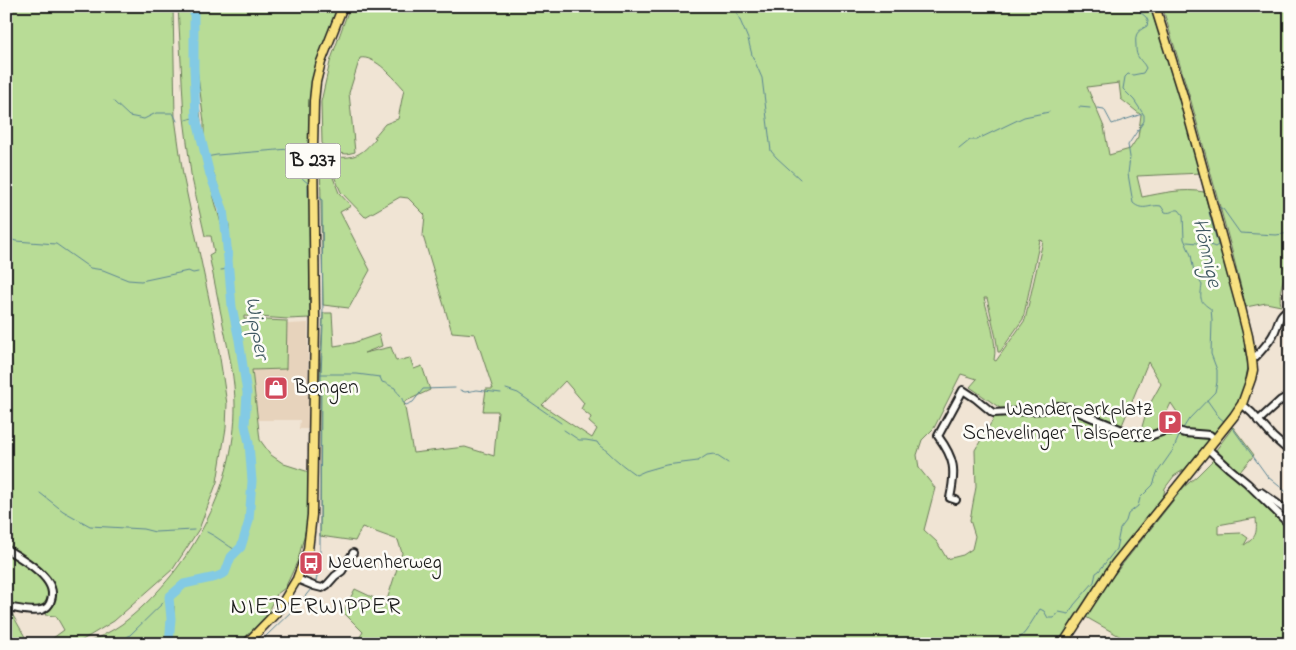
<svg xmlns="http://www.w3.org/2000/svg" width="1296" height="650" font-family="'Indie Flower',sans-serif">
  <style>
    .built { fill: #e7d3bc }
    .green { fill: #b8dc96; stroke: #6a7c59; fill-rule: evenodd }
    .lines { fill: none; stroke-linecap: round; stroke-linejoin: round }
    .stream { stroke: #5a8494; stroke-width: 1 }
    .river { stroke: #83cae4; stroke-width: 9 }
    .minor-casing { stroke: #1c1c1c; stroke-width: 10 }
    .major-casing { stroke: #1c1c1c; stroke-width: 11 }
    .minor { stroke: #fdfcf7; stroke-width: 6 }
    .major { stroke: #f8e181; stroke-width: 8 }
    .labels { text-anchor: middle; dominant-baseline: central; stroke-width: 5; stroke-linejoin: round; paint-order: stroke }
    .shield { fill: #fdfcf7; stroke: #605f5e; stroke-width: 1 }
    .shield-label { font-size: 20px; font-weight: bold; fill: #1c1c1c }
    .poi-label { font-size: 21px; fill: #1c1c1c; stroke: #fdfcf7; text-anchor: start }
    .water-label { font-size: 22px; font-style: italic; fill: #405962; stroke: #fdfcf7 }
    .quarter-label { font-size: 24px; letter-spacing: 1px; fill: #1c1c1c; stroke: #fdfcf7 }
  </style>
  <rect width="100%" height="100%" fill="#f0e4d4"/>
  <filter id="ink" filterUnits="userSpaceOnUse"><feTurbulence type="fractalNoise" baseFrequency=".02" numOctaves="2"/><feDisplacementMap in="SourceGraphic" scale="10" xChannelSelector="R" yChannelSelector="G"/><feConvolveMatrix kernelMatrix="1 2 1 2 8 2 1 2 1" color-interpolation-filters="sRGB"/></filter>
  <g filter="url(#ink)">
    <polygon class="built" points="308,323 308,429 299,429 300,420 257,420 252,370 286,369 287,324"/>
    <g class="green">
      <polygon points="6,6 173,6 175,118 183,175 216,332 227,404 226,428 217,482 199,529 173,569 114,621 76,644 45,644 64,630 56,616 45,615 54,600 56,593 55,586 34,564 6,549"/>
      <path d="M178,6H191L193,57L201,120L200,146L230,257L229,225L220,192L204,146V122L196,61L194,6H340L318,59L310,96V318L288,319L244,316V319L287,321L286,369L252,370L260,440L271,455L284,464L309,472V517L298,560L285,588L277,594L270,607L269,615L241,644H172L174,620V606L167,609L169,621L166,644H85C97,638 111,632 122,624C187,574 236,489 235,405C235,379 229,354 224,329C219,304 214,280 209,255L214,252L211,236H205L191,174L184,118Z"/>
      <path d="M350,6H1150L1185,116L1201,173L1137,176L1142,197C1163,193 1183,188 1204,192L1236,303L1244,338L1248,367L1244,388L1239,402L1228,418L1185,469L1174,476L1165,488L1163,499L1103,573L1073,619L1059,644H355L363,632L343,612L355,589L374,598L381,610L386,603L402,553L398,540L362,527L355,541L320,536V375L323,313H332L334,346L353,343L379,334L382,346L364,353L391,347L396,361L410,358L414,369L422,366L430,390L404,402L413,453L465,447L494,456L498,411H483L486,389H493L475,334L452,332L423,236L425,215L408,198L400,197L365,217L341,192L334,176L330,159L331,156C354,160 361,155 376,138L374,137L385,124L398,119L404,89C395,79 375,55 360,58L349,93L355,152L347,154L328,152L322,143L321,102L330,62ZM1119,83L1121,99L1141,115L1138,137L1130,149L1109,155L1104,127L1087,87ZM1040,240L1043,241L1025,320L996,361L994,360C998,343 988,316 984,298H987L996,338L998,352H1000L1023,319ZM1148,362L1161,384L1147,409L1140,434L1149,435L1157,432L1171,403L1177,412L1172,433L1139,437L1120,430ZM961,374L977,379L970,387L1000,408L975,450L976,487L970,520L975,536L972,549L963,555L947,559L937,542L924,530L935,488L919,468L917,455L922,440L934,428ZM565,381L584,403L581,409L591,417L589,422L597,429L592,438L542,405Z"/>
      <path d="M1162,6H1290V265C1283,279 1278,291 1281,306L1266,303L1246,307L1231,247L1191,101Z"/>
      <polygon points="320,155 332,175 339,193 351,206 340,212 370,270 349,308 323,305"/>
      <polygon points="1233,427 1254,455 1239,473 1220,458 1216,450"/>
      <path d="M1215,458L1250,489L1290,529V644H1120L1121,637L1084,616L1098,595L1184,487L1197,476ZM1256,518C1257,533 1257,537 1244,545L1248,538L1241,533L1218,534V525Z"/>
      <path d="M6,552C17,559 54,581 51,596C49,603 43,606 37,610L6,605Z"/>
      <polygon points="6,611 11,612 29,644 6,644"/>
    </g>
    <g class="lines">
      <g class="stream">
        <path d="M1133,6L1146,17L1148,21L1147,26C1136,32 1135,34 1136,46C1136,50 1136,54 1139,58C1141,62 1144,63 1146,68L1143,73L1133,75L1128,74L1125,77L1123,89L1134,100L1144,115V121L1128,145L1130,157L1128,174L1133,203C1143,212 1150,204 1161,206L1165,212C1172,214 1173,209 1179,210L1183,215L1184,239L1191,255L1194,272L1202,285C1200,299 1199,301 1211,309L1212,320L1211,354L1217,370V382L1215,392L1189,419L1182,430"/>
        <polyline points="733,9 737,13 748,39 752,55 762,78 771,151 776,157 800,179"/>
        <polyline points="114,102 129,116 144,119 156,113 173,113 177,121"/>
        <polyline points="1079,107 1090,108"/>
        <polyline points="1097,108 1104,109 1112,124 1142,114"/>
        <polyline points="186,120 196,117"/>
        <polyline points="959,149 970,140 976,140 1024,117 1049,112"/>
        <path d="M206,157L217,155L289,149C298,161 292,172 308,183V196"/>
        <polyline points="1219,207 1223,209 1240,233 1276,235 1290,233"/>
        <polyline points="6,238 16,241 56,244 90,268 103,270 128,280 141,281 188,271 193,273 198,272"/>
        <polyline points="1187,242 1208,244 1215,247 1218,245 1209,212"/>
        <polyline points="221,270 229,269"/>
        <path d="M321,374H357L380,377L382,382C387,383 390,386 395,388C396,392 398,392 400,395C403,399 402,402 406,405L413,402L423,389L455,388"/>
        <polyline points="506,389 518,393 561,423"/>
        <polyline points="460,390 465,392 477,390 501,393"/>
        <polyline points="1207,400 1219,417 1225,422"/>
        <polyline points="1230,426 1234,430 1268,477 1290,495"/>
        <path d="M564,430L579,440H586L597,442C599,447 604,448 608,452C617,461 626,468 636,475L645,471L666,465L698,461L707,455L714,454L728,463"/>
        <polyline points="40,493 63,511 90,526 143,529 155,532 194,530"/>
        <path d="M207,532C218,537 226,545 237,551"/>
        <polyline points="316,581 320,562 320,548 321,375 323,323 322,200 320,197"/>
        <polyline points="118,644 130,635 169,597"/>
        <polyline points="266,644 265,637 298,605 311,589"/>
        <polyline points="1015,644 1026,631 1040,609 1044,611 1048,618 1054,618 1059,612 1069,614 1074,605 1094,582 1096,573 1099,571 1116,549 1120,529 1126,521 1128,514 1138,506 1140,498 1153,485 1157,473 1173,450 1180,434"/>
      </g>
      <polyline class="river" points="169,644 171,619 169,597 184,584 216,577 225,573 231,557 241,547 249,521 252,481 249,443 245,425 247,393 239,340 232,307 226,235 223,209 210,175 196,117 194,68 194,6"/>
      <g class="minor-casing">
        <g id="minor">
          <path d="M1252,360C1258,355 1269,342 1273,335C1279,325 1277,314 1290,309"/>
          <polyline points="1242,404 1252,413 1273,437 1290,452"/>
          <polyline points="1258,421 1281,400 1290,395"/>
          <polyline points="1208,449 1230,469 1247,483 1290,525"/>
          <polyline points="1261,492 1290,513"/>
          <path d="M956,500L950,498C956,470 955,459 938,436L963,390L975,398L993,413L1043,410L1058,406L1066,407L1137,436H1150L1164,431H1178L1185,433L1210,435L1215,440"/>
          <path d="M6,549C21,558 59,579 51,600C50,605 46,609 41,610C30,613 17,608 6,607"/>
          <polyline points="297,579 314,586 322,588 327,585 335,576 342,571 353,553"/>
        </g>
      </g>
      <g class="major-casing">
        <g id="major">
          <polyline points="246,644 277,612 297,579 308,550 312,515 315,320 313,147 314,101 316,82 321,62 343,6"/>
          <polyline points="1063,644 1115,564 1234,416 1242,404 1251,379 1253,370 1252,360 1248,336 1241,308 1183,96 1155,6"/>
        </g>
      </g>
      <use href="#minor" class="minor"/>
      <use href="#major" class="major"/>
    </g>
  </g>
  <defs>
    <g id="shop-square" transform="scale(1.25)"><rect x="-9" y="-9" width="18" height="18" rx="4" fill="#d1495b" stroke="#fdfcf7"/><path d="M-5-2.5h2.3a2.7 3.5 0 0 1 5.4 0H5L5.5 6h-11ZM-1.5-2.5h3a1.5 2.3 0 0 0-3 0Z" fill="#fff"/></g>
    <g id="parking-square" transform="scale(1.25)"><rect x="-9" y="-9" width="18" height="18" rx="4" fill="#d1495b" stroke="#fdfcf7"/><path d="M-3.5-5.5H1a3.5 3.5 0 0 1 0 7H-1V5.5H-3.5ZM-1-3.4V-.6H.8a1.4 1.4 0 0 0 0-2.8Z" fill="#fff"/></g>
    <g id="bus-square" transform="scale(1.25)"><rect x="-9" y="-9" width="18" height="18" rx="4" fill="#d1495b" stroke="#fdfcf7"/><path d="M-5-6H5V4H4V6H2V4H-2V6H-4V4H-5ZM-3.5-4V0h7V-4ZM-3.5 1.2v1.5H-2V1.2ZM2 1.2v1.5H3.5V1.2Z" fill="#fff"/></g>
  </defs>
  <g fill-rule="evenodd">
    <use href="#shop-square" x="276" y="388"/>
    <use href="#parking-square" x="1170" y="422"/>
    <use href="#bus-square" x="311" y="563"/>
  </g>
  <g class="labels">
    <rect class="shield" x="285.5" y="143.5" width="55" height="35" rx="4"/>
    <g class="shield-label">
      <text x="313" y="161">B 237</text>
    </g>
    <g class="poi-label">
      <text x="294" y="388">Bongen</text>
      <text x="1152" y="410" text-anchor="end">Wanderparkplatz<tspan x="1152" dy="24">Schevelinger Talsperre</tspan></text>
      <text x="328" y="563">Neuenherweg</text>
    </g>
    <g class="water-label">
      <text transform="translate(1206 253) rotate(77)">Hönnige</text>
      <text transform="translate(256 328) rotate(81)">Wipper</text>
    </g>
    <g class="quarter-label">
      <text x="316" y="607">NIEDERWIPPER</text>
    </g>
  </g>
  <rect width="1296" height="650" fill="none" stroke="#fdfcf7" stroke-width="25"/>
  <rect x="12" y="12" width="1271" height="625" fill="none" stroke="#1c1c1c" stroke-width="2" filter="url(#ink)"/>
</svg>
